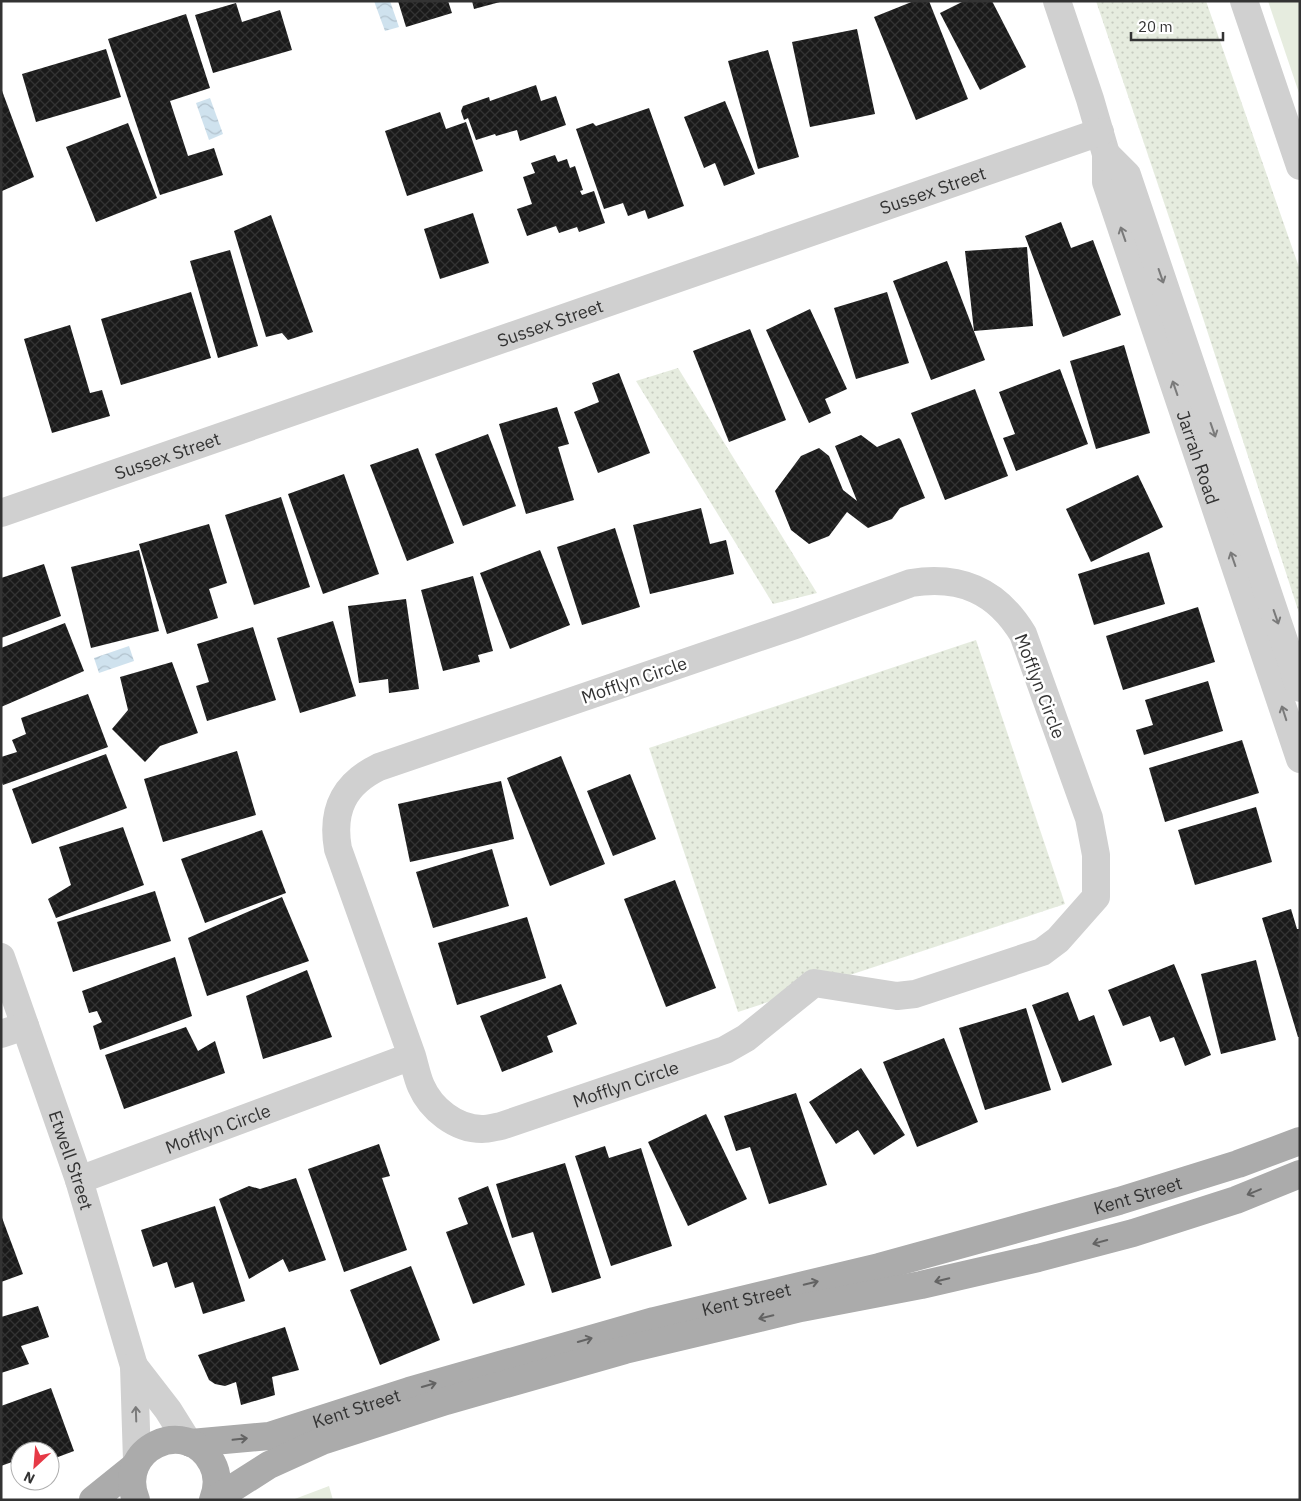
<svg xmlns="http://www.w3.org/2000/svg" width="1301" height="1501" font-family="'IBM Plex Sans',sans-serif">
  <style>
    .green { fill: #e6ecdf }
    .park { fill: url(#park-dots) }
    .water { fill: url(#water-waves) }
    .building { fill: url(#building-cross-hatch) }
    .lines { fill: none; stroke-linecap: round; stroke-linejoin: round }
    .minor { stroke: #d0d0d0; stroke-width: 28 }
    .major { stroke: #ababab; stroke-width: 28 }
    .oneway { stroke: #7a7a7a }
    .oneway2 { stroke: #636363 }
    .labels { text-anchor: middle; dominant-baseline: central; stroke-width: 5; stroke-linejoin: round; paint-order: stroke }
    .street-label { font-size: 18px; fill: #333; stroke: #fff }
  </style>
  <defs>
    <pattern id="park-dots" width="8" height="8" patternUnits="userSpaceOnUse" patternTransform="scale(1.25)"><rect width="8" height="8" fill="#e6ecdf"/><path d="M2 2h.1M6 6h.1" fill="none" stroke="#c6cbc0" stroke-width="1.8" stroke-linecap="round"/></pattern>
    <pattern id="water-waves" width="16" height="10" patternUnits="userSpaceOnUse" patternTransform="scale(1.25)"><rect width="16" height="10" fill="#cfe2ee"/><path d="M0 5q4-4 8 0t8 0" fill="none" stroke="#b2c2cd"/></pattern>
    <pattern id="building-cross-hatch" width="8" height="8" patternUnits="userSpaceOnUse" patternTransform="scale(1.25)"><rect width="8" height="8" fill="#1a1a1a"/><path d="M0 0l8 8M0 8l8-8" fill="none" stroke="#333"/></pattern>
  </defs>
  <rect width="100%" height="100%" fill="#fff"/>
  <g class="green">
    <polygon points="1268,1 1300,1 1300,96"/>
    <polygon points="329,1486 333,1500 292,1500"/>
  </g>
  <g class="park">
    <polygon points="1096,1 1206,1 1300,270 1300,616 1203,318"/>
    <polygon points="678,368 817,593 773,604 636,381"/>
    <polygon points="976,640 1065,904 738,1012 649,748"/>
  </g>
  <g class="water">
    <polygon points="374,1 390,1 399,27 385,31"/>
    <polygon points="210,98 223,134 209,140 196,103"/>
    <polygon points="129,646 134,661 99,673 94,658"/>
  </g>
  <g class="building">
    <polygon points="398,1 448,1 452,13 406,27"/>
    <polygon points="472,1 500,1 500,2 474,9"/>
    <polygon points="914,1 929,1 968,99 916,120 874,17"/>
    <polygon points="964,1 992,1 1026,67 980,90 940,13"/>
    <polygon points="236,3 242,22 280,10 292,50 213,73 195,15"/>
    <polygon points="186,14 210,88 170,101 188,156 214,148 223,175 160,195 108,39"/>
    <polygon points="857,29 875,114 810,127 792,42"/>
    <polygon points="106,49 121,97 36,122 22,74"/>
    <polygon points="768,50 799,157 758,169 728,61"/>
    <polygon points="536,85 541,101 556,96 566,125 520,141 517,130 496,136 495,134 476,140 468,118 464,120 461,111 463,106 489,97 490,101"/>
    <polygon points="1,88 34,177 2,191 1,190"/>
    <polygon points="725,101 755,174 724,186 715,163 704,168 684,117"/>
    <polygon points="649,108 684,206 648,219 645,210 628,216 623,203 604,209 576,129 593,123 596,126"/>
    <polygon points="440,112 446,129 466,122 483,171 407,196 385,131"/>
    <polygon points="128,123 157,198 96,222 66,147"/>
    <polygon points="555,155 558,162 567,159 570,168 575,166 583,190 580,191 582,195 594,191 605,223 579,232 577,227 559,233 556,226 527,236 517,209 532,204 523,177 535,173 531,163"/>
    <polygon points="473,213 489,263 440,279 424,229"/>
    <polygon points="271,215 313,332 288,340 282,333 266,337 234,231"/>
    <polygon points="1061,222 1071,248 1093,240 1121,315 1063,337 1025,236"/>
    <polygon points="1027,247 1033,326 974,331 965,251"/>
    <polygon points="230,250 258,346 218,358 190,261"/>
    <polygon points="947,261 985,360 931,380 893,281"/>
    <polygon points="191,292 211,358 121,385 101,319"/>
    <polygon points="887,292 909,363 856,379 834,308"/>
    <polygon points="810,309 847,389 825,399 831,413 809,423 766,330"/>
    <polygon points="70,325 90,393 102,390 110,416 52,433 24,339"/>
    <polygon points="750,329 786,420 729,442 693,351"/>
    <polygon points="1124,345 1150,433 1096,449 1070,361"/>
    <polygon points="1060,369 1088,444 1016,471 1003,438 1015,434 999,392"/>
    <polygon points="619,373 650,453 598,473 574,412 599,402 592,383"/>
    <polygon points="975,389 1008,476 945,500 911,413"/>
    <polygon points="557,407 569,444 558,447 574,500 526,514 499,424"/>
    <polygon points="488,434 516,506 463,526 435,454"/>
    <polygon points="861,435 877,447 899,438 901,440 925,498 900,508 892,519 868,528 847,512 829,536 809,544 791,530 775,491 801,456 819,448 829,456 843,490 857,501 835,446"/>
    <polygon points="418,448 454,543 407,561 370,465"/>
    <polygon points="344,474 379,574 323,594 288,494"/>
    <polygon points="1138,475 1163,527 1091,562 1066,509"/>
    <polygon points="281,497 310,587 254,605 225,515"/>
    <polygon points="701,508 710,544 726,540 734,574 650,594 633,525"/>
    <polygon points="209,524 227,583 209,589 218,618 167,634 139,544"/>
    <polygon points="615,528 640,607 582,625 557,547"/>
    <polygon points="139,550 159,631 91,648 71,567"/>
    <polygon points="540,550 570,625 510,649 480,573"/>
    <polygon points="1149,552 1165,604 1094,625 1078,574"/>
    <polygon points="44,564 61,616 1,638 1,578"/>
    <polygon points="473,576 493,651 478,655 480,662 443,671 421,590"/>
    <polygon points="406,599 419,689 389,693 388,679 359,683 348,606"/>
    <polygon points="1198,607 1215,662 1123,690 1106,636"/>
    <polygon points="333,621 356,696 300,713 277,638"/>
    <polygon points="65,623 84,671 1,707 1,648"/>
    <polygon points="253,627 276,700 207,721 196,686 209,682 197,644"/>
    <polygon points="172,662 198,733 160,746 145,762 112,729 128,710 120,677"/>
    <polygon points="1208,681 1223,731 1144,755 1136,730 1153,725 1145,700"/>
    <polygon points="88,694 108,747 3,785 1,781 1,757 17,752 12,740 26,734 21,718"/>
    <polygon points="1242,740 1259,793 1165,822 1149,768"/>
    <polygon points="237,751 256,815 163,842 144,779"/>
    <polygon points="106,754 127,808 32,844 12,789"/>
    <polygon points="561,756 605,864 550,886 507,778"/>
    <polygon points="630,774 656,839 613,856 587,791"/>
    <polygon points="501,781 514,839 410,862 398,804"/>
    <polygon points="1256,807 1272,862 1195,885 1178,830"/>
    <polygon points="123,827 144,885 56,918 48,899 71,885 59,847"/>
    <polygon points="262,830 286,893 205,923 181,859"/>
    <polygon points="492,849 509,906 433,928 416,872"/>
    <polygon points="675,880 716,988 666,1007 624,899"/>
    <polygon points="155,891 171,941 73,972 57,922"/>
    <polygon points="282,897 309,961 207,996 188,938"/>
    <polygon points="1291,909 1297,929 1300,929 1300,1037 1298,1037 1262,918"/>
    <polygon points="527,917 546,978 457,1005 438,943"/>
    <polygon points="175,957 192,1016 100,1050 93,1026 102,1022 97,1011 89,1013 82,991"/>
    <polygon points="1256,960 1276,1040 1221,1054 1201,974"/>
    <polygon points="1174,964 1211,1055 1185,1066 1174,1037 1160,1042 1150,1016 1123,1026 1108,990"/>
    <polygon points="307,970 332,1037 263,1059 246,996"/>
    <polygon points="561,984 577,1024 547,1036 553,1052 502,1072 480,1016"/>
    <polygon points="1068,992 1079,1021 1094,1015 1112,1065 1062,1083 1032,1005"/>
    <polygon points="1026,1008 1051,1090 985,1110 959,1028"/>
    <polygon points="186,1027 198,1051 215,1041 225,1073 124,1109 105,1055"/>
    <polygon points="944,1038 978,1122 917,1147 883,1062"/>
    <polygon points="861,1068 905,1135 874,1155 858,1130 836,1144 809,1102"/>
    <polygon points="796,1093 827,1185 769,1204 750,1147 736,1151 724,1116"/>
    <polygon points="706,1114 747,1199 688,1226 648,1142"/>
    <polygon points="379,1144 390,1176 382,1178 407,1250 344,1272 308,1169"/>
    <polygon points="605,1146 609,1158 641,1148 672,1246 611,1266 575,1156"/>
    <polygon points="565,1163 601,1278 552,1293 533,1232 512,1238 496,1184"/>
    <polygon points="296,1178 326,1260 289,1272 283,1259 249,1279 219,1199 249,1186 260,1189"/>
    <polygon points="488,1186 525,1285 473,1304 446,1232 468,1224 458,1198"/>
    <polygon points="215,1206 245,1301 203,1314 193,1282 175,1288 167,1262 153,1267 141,1230"/>
    <polygon points="1,1215 23,1274 1,1282"/>
    <polygon points="411,1266 440,1340 380,1365 350,1290"/>
    <polygon points="38,1306 49,1337 21,1346 29,1364 1,1373 1,1317"/>
    <polygon points="285,1327 299,1370 272,1377 275,1395 241,1405 236,1382 225,1386 215,1384 209,1380 198,1355"/>
    <polygon points="51,1388 74,1451 50,1460 50,1451 20,1451 20,1459 1,1466 1,1406"/>
  </g>
  <g class="lines">
    <g class="minor">
      <path id="s1" d="M1057,1L1090,99L1106,154V182L1300,759"/>
      <polyline points="1244,1 1300,166"/>
      <polyline points="1106,154 1127,175 1300,688"/>
      <path id="s2" d="M1,513L1100,132"/>
      <path id="s3" d="M1,957L79,1180L134,1366L137,1461"/>
      <polyline points="1,1034 25,1026"/>
      <path id="s4" d="M79,1180L412,1056C415,1066 417,1077 421,1086C431,1109 456,1129 482,1129C488,1129 495,1127 501,1126L725,1050L746,1038L814,983L897,996L915,994L1042,952L1058,940L1096,897V855L1089,818L1023,634C997,591 961,575 911,583L795,625L379,767C344,784 331,810 338,849L412,1056"/>
      <polyline points="134,1366 168,1410 188,1442"/>
    </g>
    <g class="major">
      <path id="s5" d="M191,1443L269,1436L409,1391L654,1321L879,1267L1119,1201L1238,1164L1300,1141"/>
      <polyline points="93,1500 134,1467"/>
      <path d="M136,1500C115,1449 186,1415 212,1463C218,1474 218,1487 213,1500"/>
      <polyline points="214,1500 269,1465 322,1441 446,1401 625,1350 801,1308 921,1285 1038,1258 1133,1233 1236,1200 1300,1174"/>
    </g>
  </g>
  <defs><path id="oneway-shaft" d="M-6 0H5M1.5-3L5.5 0L1.5 3" fill="none" stroke-width="1.6" stroke-linecap="round" stroke-linejoin="round" transform="scale(1.25)"/></defs>
  <g class="oneway">
    <use href="#oneway-shaft" transform="translate(1123 234) rotate(-109)"/>
    <use href="#oneway-shaft" transform="translate(1161 276) rotate(71)"/>
    <use href="#oneway-shaft" transform="translate(1175 388) rotate(-109)"/>
    <use href="#oneway-shaft" transform="translate(1213 430) rotate(71)"/>
    <use href="#oneway-shaft" transform="translate(1233 559) rotate(-109)"/>
    <use href="#oneway-shaft" transform="translate(1276 617) rotate(71)"/>
    <use href="#oneway-shaft" transform="translate(1284 713) rotate(-108)"/>
    <use href="#oneway-shaft" transform="translate(136 1414) rotate(-92)"/>
  </g>
  <g class="oneway2">
    <use href="#oneway-shaft" transform="translate(1254 1192) rotate(158)"/>
    <use href="#oneway-shaft" transform="translate(1100 1242) rotate(165)"/>
    <use href="#oneway-shaft" transform="translate(942 1280) rotate(167)"/>
    <use href="#oneway-shaft" transform="translate(811 1283) rotate(-13)"/>
    <use href="#oneway-shaft" transform="translate(766 1317) rotate(167)"/>
    <use href="#oneway-shaft" transform="translate(585 1340) rotate(-16)"/>
    <use href="#oneway-shaft" transform="translate(429 1385) rotate(-16)"/>
    <use href="#oneway-shaft" transform="translate(240 1439) rotate(-6)"/>
  </g>
  <g class="labels">
    <g class="street-label">
      <text stroke="none"><textPath href="#s2" startOffset="986">Sussex Street</textPath></text>
      <text stroke="none"><textPath href="#s2" startOffset="581">Sussex Street</textPath></text>
      <text stroke="none"><textPath href="#s2" startOffset="176">Sussex Street</textPath></text>
      <text stroke="none"><textPath href="#s1" startOffset="479">Jarrah Road</textPath></text>
      <text transform="translate(634 680) rotate(-19)">Mofflyn Circle</text>
      <text transform="translate(1040 686) rotate(69)">Mofflyn Circle</text>
      <text stroke="none"><textPath href="#s4" startOffset="616">Mofflyn Circle</textPath></text>
      <text stroke="none"><textPath href="#s4" startOffset="148">Mofflyn Circle</textPath></text>
      <text stroke="none"><textPath href="#s3" startOffset="215">Etwell Street</textPath></text>
      <text stroke="none"><textPath href="#s5" startOffset="980">Kent Street</textPath></text>
      <text stroke="none"><textPath href="#s5" startOffset="575">Kent Street</textPath></text>
      <text stroke="none"><textPath href="#s5" startOffset="170">Kent Street</textPath></text>
    </g>
  </g>
  <rect width="1301" height="1501" fill="none" stroke="#333333" stroke-width="5"/>
  <g transform="translate(35 1466) rotate(206)"><circle r="24" fill="#ffffff" stroke="#adadad"/>
  <path d="M0-4L9 19L0 12L-9 19Z" fill="#e63946"/>
  <text y="-8" font-size="14" font-weight="bold" text-anchor="middle" fill="#333333">N</text>
  </g>
  <path d="M1131 32v8h92v-8" fill="none" stroke="#333333" stroke-width="2.5"/>
  <text x="1138" y="32" font-size="15" fill="#333333" stroke="#ffffff" stroke-width="4" paint-order="stroke">20 m</text>
</svg>
